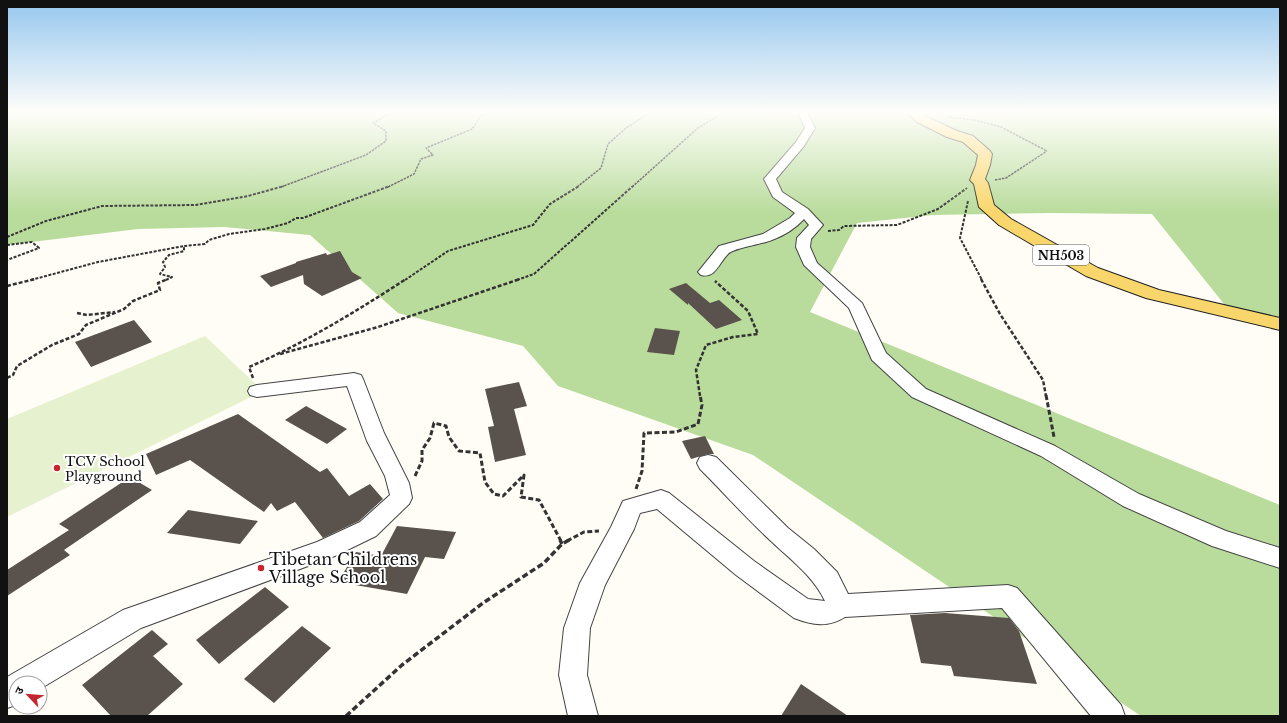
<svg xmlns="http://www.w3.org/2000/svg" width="1287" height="723" font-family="'Libre Baskerville','Noto Sans Devanagari',serif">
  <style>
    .forest { fill: #b9dc9c }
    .pitch { fill: #e6f2cf }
    .building { fill: #5a524d }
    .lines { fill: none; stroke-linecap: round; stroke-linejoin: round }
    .minor-casing { stroke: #444; stroke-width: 2 }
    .major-casing { stroke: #222; stroke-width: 2 }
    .path-far4 { stroke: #333; stroke-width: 1.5; stroke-dasharray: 2.5 1; stroke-linecap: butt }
    .path-far3 { stroke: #333; stroke-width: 2; stroke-dasharray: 3 1.5; stroke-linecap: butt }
    .path-far2 { stroke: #333; stroke-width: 2.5; stroke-dasharray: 4 2; stroke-linecap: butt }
    .path-far1 { stroke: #333; stroke-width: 3; stroke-dasharray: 5 2.5; stroke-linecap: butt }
    .path { stroke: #333; stroke-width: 3.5; stroke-dasharray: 6 3; stroke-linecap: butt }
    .minor { fill: #fff; fill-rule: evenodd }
    .major { fill: #f9d66b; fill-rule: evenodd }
    .poi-dot { fill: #c4262e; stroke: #fff; stroke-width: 1.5 }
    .labels { text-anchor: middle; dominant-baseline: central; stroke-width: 4; stroke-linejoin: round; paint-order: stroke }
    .shield { fill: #fff; stroke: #585858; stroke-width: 1 }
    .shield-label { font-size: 12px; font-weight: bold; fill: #111 }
    .poi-label { font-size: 13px; fill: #111; stroke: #fff; text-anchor: start }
    .near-poi-label { font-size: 16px; fill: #111; stroke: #fff; text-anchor: start }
  </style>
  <rect width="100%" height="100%" fill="#fffdf5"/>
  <polygon class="forest" points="7,112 1280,112 1280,320 1228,309 1152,214 1051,213 933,215 857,223 810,312 1280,505 1280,716 1141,716 753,455 558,386 523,346 398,313 310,235 224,227 138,229 7,245"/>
  <polygon class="pitch" points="205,336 263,391 7,517 7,419"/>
  <g class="building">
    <polygon points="340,251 352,272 362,278 322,296 304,284 303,275 271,287 260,276 296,263 296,262 326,253 327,255"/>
    <polygon points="686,283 710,303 719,300 742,320 716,329 688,303 688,305 669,289"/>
    <polygon points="134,320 152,342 91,367 75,342"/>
    <polygon points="655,328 680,331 674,355 647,352"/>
    <polygon points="519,382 527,406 514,409 526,455 495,462 488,427 494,426 485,389"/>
    <polygon points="306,406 347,429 327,444 285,420"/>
    <polygon points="238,414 320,472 327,468 349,496 370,484 383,499 359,521 323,538 295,502 277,511 271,503 264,512 190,460 156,475 146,454"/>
    <polygon points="705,436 714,454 708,454 691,459 682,441"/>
    <polygon points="130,477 152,490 64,550 70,555 7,596 7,570 69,530 59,524"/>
    <polygon points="188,510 258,521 240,544 167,533"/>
    <polygon points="397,526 456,532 444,559 425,557 407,594 338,582 356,552 381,556"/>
    <polygon points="265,587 289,607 219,664 196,640"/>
    <polygon points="945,613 1009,618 1019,631 1037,684 954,676 951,666 921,663 910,615"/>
    <polygon points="302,626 331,648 274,703 244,679"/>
    <polygon points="152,630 168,644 153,656 183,684 147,716 111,716 82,685"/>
    <polygon points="801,684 848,716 781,716"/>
  </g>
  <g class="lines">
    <g class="minor-casing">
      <g id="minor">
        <path d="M798,112H810L808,114L815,128L804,146L776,179L782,192L808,209L823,225L811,239L810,247L817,263L862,303L886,353L926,389L1055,446L1139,494L1226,531L1280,548V568L1212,546L1123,506L1041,456L912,397L872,360L849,308L804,265L796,247L797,238L809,225L804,219C796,228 783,236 772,240C763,244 733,248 728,254C719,263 715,279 701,275L698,272L719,246L763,234L790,218L795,213L773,197L764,179L796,142L805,128Z"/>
        <polygon points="354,373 361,375 363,379 384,433 409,483 412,498 409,504 376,536 335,556 141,628 40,689 40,683 16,683 16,705 7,708 7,677 123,610 317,542 360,522 390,495 385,476 367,441 347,386 257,397 250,395 248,391 250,387 257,385"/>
        <path d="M708,455L716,457L788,528L814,549L837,572L848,594L1008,585L1017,588L1121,705L1125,716H1091L1002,608L845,617C828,628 812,625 794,618L736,575L657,509L640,513L634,529L605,585L590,628L587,675L598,716H568L559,675L564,628L580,583L611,527L623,501L661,490L669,493L754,561L808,599L825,601C813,576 791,560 772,542C747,519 724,493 700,469L697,463L700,457Z"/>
      </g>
    </g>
    <g class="major-casing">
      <polygon id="major" points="907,112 920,112 925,116 957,131 973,136 990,151 992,154 990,165 985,179 988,183 994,205 1011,219 1098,268 1159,290 1280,318 1280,330 1146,298 1086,276 999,225 979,207 974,184 970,180 976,165 978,155 963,142 947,137 917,122"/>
    </g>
    <g class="path-far4">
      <polyline points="949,117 975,120 1001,127 1047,151"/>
      <polyline points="995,180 1006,178 1047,151"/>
      <polyline points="281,187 366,155 386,141 386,131 373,123 392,112"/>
      <polyline points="388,187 414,174 421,159 433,155 426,148 472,129 482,114 495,112"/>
      <polyline points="577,187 601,168 608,144 626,128 651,112"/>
      <polyline points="632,187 698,128 724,112"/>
    </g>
    <g class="path-far3">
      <polyline points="968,201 960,238 982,280"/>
      <polyline points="828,231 839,230 844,226 897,225 938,209 967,188"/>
      <polyline points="7,237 46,221 102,206 196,205 248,196 284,186"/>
      <polyline points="7,245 32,242 39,248 7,260"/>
      <polyline points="31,280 98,262 184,246"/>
      <polyline points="166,280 172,277 160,274 165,267 163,262 169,255 184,251 184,246 205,244 209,240 229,234 265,229 288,223 296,218 303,218 390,186"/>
      <polyline points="405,280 448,251 533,225 550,204 579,186"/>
      <polyline points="517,280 534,274 633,186"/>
    </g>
    <g class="path-far2">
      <polyline points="981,279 1000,314 1043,380 1046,396"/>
      <polyline points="7,286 35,279"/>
      <polyline points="77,313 87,315 115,312"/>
      <polyline points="280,354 378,327 520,279"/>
      <polyline points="7,378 13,375 17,366 52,345 79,334 86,325 124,309 133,301 160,290 158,283 168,279"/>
      <path d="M253,378L249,367C303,344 357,311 406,279"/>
      <polyline points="700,396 696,370 706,345 733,337 758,334 748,311 715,281"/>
    </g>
    <g class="path-far1">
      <polyline points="1046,395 1054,437"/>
      <polyline points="415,476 422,461 422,450 430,438 434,423 446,426 449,437 459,451 480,453 485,482 494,494 503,496 524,475 521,497 539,500 561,541"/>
      <polyline points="636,489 642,471 644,433 676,432 698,424 702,405 700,395"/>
      <polyline points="567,541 584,532 599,531"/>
    </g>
    <g class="path">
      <polyline points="560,540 562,544"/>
      <polyline points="346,716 402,665 483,603 544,563 562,544 569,540"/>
    </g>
    <use href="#minor" class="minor"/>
    <use href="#major" class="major"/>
  </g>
  <linearGradient id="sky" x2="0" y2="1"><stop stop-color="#95c6ee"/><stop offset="0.53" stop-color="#fffefa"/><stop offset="1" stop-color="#fffefa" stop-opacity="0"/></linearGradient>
  <rect width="1287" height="213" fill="url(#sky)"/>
  <g class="poi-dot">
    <circle cx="57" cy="468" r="4"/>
    <circle cx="261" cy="568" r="4"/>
  </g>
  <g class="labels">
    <rect class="shield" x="1033" y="245" width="56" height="20" rx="3"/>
    <g class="shield-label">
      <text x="1061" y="255">NH503</text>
    </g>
    <g class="poi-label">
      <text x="65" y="461">TCV School<tspan x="65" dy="15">Playground</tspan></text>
    </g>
    <g class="near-poi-label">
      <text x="269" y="559">Tibetan Childrens<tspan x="269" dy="18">Village School</tspan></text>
    </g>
  </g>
  <rect width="1287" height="723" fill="none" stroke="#111111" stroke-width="16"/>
  <g transform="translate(28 695) rotate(296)"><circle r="19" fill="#ffffff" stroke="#a0a0a0"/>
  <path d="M0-3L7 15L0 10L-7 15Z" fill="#c4262e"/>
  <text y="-6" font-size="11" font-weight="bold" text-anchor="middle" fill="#111111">उ</text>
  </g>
</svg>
